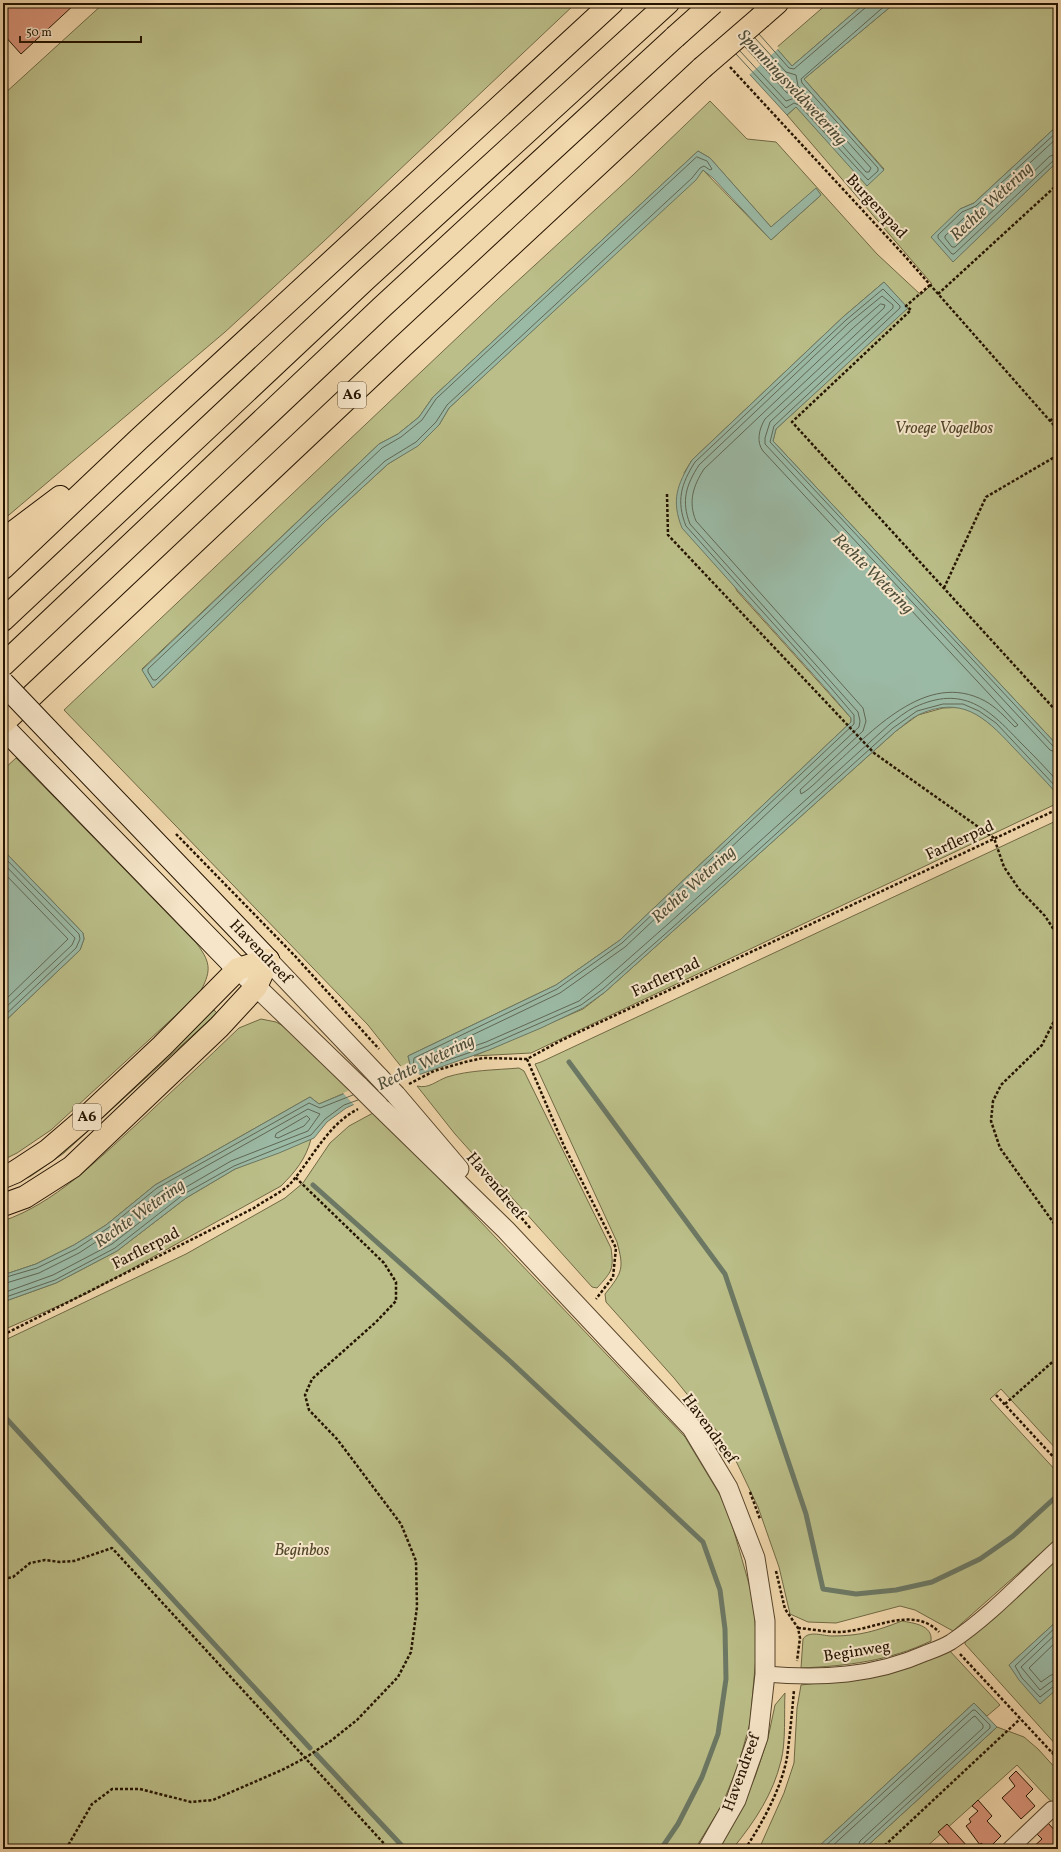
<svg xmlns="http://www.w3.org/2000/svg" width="1061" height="1852" font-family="Vollkorn,serif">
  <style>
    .green { fill: #bbbe88; stroke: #706944; fill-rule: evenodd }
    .water { fill: #9bbaa6; stroke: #6c7864 }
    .pier { fill: #f1d7ac }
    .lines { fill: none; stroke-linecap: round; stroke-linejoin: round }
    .shore { stroke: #606753; stroke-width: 1 }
    .stream { stroke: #6c7864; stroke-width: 5 }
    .building { fill: #d99479; stroke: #251400 }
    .minor-casing { stroke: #58452b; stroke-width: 17 }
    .tertiary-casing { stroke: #58452b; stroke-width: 21 }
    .secondary-casing { stroke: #251400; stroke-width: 24 }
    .motorway-casing { stroke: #251400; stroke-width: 24 }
    .path { stroke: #251400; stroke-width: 2.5; stroke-dasharray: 3 2; stroke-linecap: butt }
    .minor { stroke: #f6e5c9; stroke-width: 15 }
    .tertiary { stroke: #f6e5c9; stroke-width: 19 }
    .secondary { stroke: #f6e5c9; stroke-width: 22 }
    .motorway { stroke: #f1d7ac; stroke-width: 22 }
    .tertiary-bridge-casing { stroke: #58452b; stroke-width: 21; stroke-linecap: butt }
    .secondary-bridge-casing { stroke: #251400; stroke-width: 24; stroke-linecap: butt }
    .motorway-bridge-casing { stroke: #251400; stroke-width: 24; stroke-linecap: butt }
    .tertiary-bridge { stroke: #f6e5c9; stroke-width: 19 }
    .secondary-bridge { stroke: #f6e5c9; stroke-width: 22 }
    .motorway-bridge { stroke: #f1d7ac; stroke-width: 22 }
    .labels { text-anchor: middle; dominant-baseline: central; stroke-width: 4; stroke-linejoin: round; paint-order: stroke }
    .shield { fill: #f6e5c9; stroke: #64533c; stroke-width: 1 }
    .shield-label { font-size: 15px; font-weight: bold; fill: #251400 }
    .street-label { font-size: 16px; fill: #251400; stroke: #f6e5c9 }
    .park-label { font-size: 16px; font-style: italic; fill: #524729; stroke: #f6e5c9 }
    .water-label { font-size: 17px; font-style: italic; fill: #4e4e3a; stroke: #f6e5c9 }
  </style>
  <rect width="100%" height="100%" fill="#f1d7ac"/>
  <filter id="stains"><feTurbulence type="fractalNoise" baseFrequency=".005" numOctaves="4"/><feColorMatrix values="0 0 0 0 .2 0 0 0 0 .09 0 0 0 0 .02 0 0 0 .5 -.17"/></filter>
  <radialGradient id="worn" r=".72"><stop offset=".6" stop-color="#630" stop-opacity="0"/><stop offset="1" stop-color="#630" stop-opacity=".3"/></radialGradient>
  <g class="green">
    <polygon points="104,3 576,3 323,242 225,332 3,520 3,95"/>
    <polygon points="828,3 865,3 792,66 776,48"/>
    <path d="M895,3H1058V125L974,203L960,209L950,257L953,261L1058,161V746L773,441L776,429L907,308L884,282L843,317L692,460L684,473L737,591L851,718V722L620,940L556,985L408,1056L410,1064L403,1069L368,1025L64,710L498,299L633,175L710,101L747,139L776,142L877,254L921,295L932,284L787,115L796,107L884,169L804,79ZM698,151L710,158L771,227L816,189L821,195L771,240L703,170L695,180L449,408L439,425L418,445L388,464L327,520L153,688L142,669L379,444L398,434L419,417L433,397Z"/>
    <path d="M943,708C949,708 956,707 962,708C990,714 1038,772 1058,795V803L531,1053L474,1056L583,1009L605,992L896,731L918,715Z"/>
    <path d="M16,758L197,944C212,964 211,972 199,994L51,1130L17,1153L3,1160V1023L80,950L84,939L83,933L3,850V770Z"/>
    <path d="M1058,820V1451L1001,1389L990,1399L1058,1473V1538L953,1631L915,1610L900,1606L836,1623L808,1622L790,1614L779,1567L758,1507L737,1463L716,1430L674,1378L606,1302L605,1294C623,1272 624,1268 617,1242L535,1064L541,1062Z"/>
    <polygon points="212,1008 217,1013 64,1153 31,1176 3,1189 3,1183"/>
    <path d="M261,1019L276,1022L294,1032L352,1090L319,1104L310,1097L155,1185L106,1225L74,1245L36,1264L3,1275V1221C55,1203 96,1161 137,1124C171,1092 205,1061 239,1028Z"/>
    <path d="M519,1068L524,1071L611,1248C614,1270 612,1271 597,1288L592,1287L455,1134L417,1086C429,1089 436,1081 447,1077C469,1070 496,1070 519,1068Z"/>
    <polygon points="373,1113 404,1141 685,1437 720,1495 731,1521 753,1598 757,1645 750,1723 738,1766 722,1805 695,1849 3,1849 3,1341 186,1254 285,1198 303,1183 330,1143 349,1126"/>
    <path d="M311,1139C306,1159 295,1172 281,1186L88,1293L3,1330V1302L56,1283L117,1251L186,1198L235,1169Z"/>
    <polygon points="1058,1556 1058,1620 1009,1665 1040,1703 1058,1688 1058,1713 1056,1715 1058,1717 1058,1747 965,1644 965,1639"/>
    <path d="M902,1621C913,1623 933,1625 931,1641C889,1661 847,1666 801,1668L803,1639C809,1630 823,1636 832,1636C860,1636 876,1631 902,1621Z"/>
    <polygon points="948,1649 1000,1705 987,1716 974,1703 816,1849 759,1849 784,1793 794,1763 797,1708 801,1685 850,1679"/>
    <path d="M785,1693C784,1713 786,1742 781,1761C773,1794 755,1821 734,1847L732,1849H718L740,1810L755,1777L768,1738L775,1705Z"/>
    <polygon points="997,1727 1024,1737 1038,1749 1058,1771 1058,1809 1017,1765 924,1849 864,1849"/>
  </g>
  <g class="water">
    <polygon points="684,3 737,3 792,66 865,3 895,3 804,79 884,170 867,186 796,107 787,115"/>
    <polygon points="1058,125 1058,161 953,262 931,237 960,209 974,203"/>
    <polygon points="698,151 710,158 771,227 816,188 821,195 771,240 713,178 703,170 696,180 449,408 439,425 418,446 388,464 327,520 153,688 142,670 379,444 398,434 419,417 433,397"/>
    <path d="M884,282L908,308L776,429L773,441L1058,746V795C1043,778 1027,762 1012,746C984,716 961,695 918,715C910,719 903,726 896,731L605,992L583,1008L541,1028L489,1050L421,1074L346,1108L327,1122L314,1138L279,1153L235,1169L186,1198L117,1251L56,1283L3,1302V1275L36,1264L74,1245L106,1225L155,1185L310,1097L319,1104L403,1069L410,1064L408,1056L556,985L620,940L851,722V718L828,691L682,528C671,500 677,485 692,460L843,317Z"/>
    <polygon points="3,850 83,933 84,939 80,950 3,1023"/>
    <polygon points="1058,1620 1058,1688 1040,1704 1019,1680 1009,1665"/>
    <polygon points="974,1703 997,1727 864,1849 816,1849"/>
  </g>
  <g class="pier">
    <polygon points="682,3 739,3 779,48 748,76"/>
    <polygon points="408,1063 421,1076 356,1107 343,1093"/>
  </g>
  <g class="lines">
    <g class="shore">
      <polyline points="759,34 789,68 794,69 865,8 867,3"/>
      <polyline points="745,47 787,93 793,92 789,80 781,76 751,42"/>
      <polyline points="740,51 786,101 795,98 803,101 866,172 869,172 871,168 798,86 796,75 786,72 755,38"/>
      <polyline points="736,54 786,108 794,103 799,105 868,180 878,171 878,168 802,83 801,79 888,3"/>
      <polyline points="1058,131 976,206 962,212 938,235 938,238 952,254 954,254 1054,160 1058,159"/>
      <polyline points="1058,137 979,210 965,217 945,236 945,238 952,247 955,247 1050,156 1058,154"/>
      <polygon points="697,157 707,161 712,169 710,170 704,166 700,168 692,178 447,405 436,422 416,442 385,461 324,518 156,680 153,680 148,672 148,669 382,448 401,437 422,420 436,399"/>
      <path d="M881,304L885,305L884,308L765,419C759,429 756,442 763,451L1018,725L1015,727C1005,717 996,707 985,701C926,669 871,733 831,768C822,776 812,788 801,794L800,790L863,731L866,721L863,708L696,521C688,502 693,486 704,469L853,328Z"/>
      <path d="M1058,753L1050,750L765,444V438L770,422L893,308V305L882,296L849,323L699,465C686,485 681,501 690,524L858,712L860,721L859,727L625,947L560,993L420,1060L419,1063L422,1064L486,1042L579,1001L599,985L668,924L890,724C897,719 906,711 915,707C963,685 988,708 1020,742C1033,755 1046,768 1058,782"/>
      <polyline points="3,856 79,934 80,939 76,948 3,1017"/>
      <polyline points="3,863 75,938 72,945 3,1010"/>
      <polyline points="3,872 68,939 3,1002"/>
      <path d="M394,1077L413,1067L414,1058L557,989L622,943L854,724V715L831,688L686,526C676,501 681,484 695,462L846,320L883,289L900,306V308L774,426L770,442L1053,746L1058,748"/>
      <polyline points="397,1081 420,1070 488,1046 581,1005 603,989 672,928 893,728 917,711 943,704 963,704 979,711 996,723 1058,789"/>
      <polygon points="307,1116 310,1119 304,1126 278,1138 275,1137 276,1134"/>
      <polyline points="3,1278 37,1268 76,1249 108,1228 157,1188 309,1103 320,1108 353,1095"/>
      <polyline points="3,1284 39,1273 79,1253 111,1232 160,1192 308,1109 320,1114 308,1131 231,1161 181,1190 112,1244 53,1275 3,1293"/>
      <polyline points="3,1298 55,1280 115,1248 184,1194 234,1166 311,1135 325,1119 344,1105 358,1100"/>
      <polyline points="1058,1625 1015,1666 1022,1678 1040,1697 1054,1686 1058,1685"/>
      <polyline points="1058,1632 1021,1667 1040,1690 1052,1681 1058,1680"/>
      <polyline points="1058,1640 1029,1668 1041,1682 1051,1675 1058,1674"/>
      <polyline points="822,1849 973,1710 975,1710 990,1725 990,1728 863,1844 862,1849"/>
      <polyline points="829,1849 973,1717 975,1716 983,1725 983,1728 860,1841 857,1849"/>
    </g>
    <g class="stream">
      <polyline points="569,1062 725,1274 806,1514 823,1589 856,1594 896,1590 932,1582 980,1559 1013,1536 1058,1495"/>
      <polyline points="313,1185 511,1362 703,1542 720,1590 725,1629 726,1679 718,1734 702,1777 678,1824 661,1849"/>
      <polyline points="3,1415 310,1748"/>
      <polyline points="316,1754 405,1849"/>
    </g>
  </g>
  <g class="building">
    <polygon points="3,3 76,3 21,54 3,34"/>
    <polygon points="1016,1771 1033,1789 1026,1796 1035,1806 1021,1819 1002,1798 1015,1786 1009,1778"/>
    <polygon points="978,1800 992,1816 987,1821 1001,1836 988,1849 981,1843 980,1845 966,1826 971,1822 969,1819 978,1811 972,1806"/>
    <polygon points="1048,1823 1058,1834 1058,1837 1054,1840 1058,1844 1058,1849 1031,1849 1042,1839 1037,1834"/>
    <polygon points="947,1824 968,1847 966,1849 943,1849 949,1844 938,1832"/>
  </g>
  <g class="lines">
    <g class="minor-casing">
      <g id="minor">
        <path d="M765,1674C821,1679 874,1676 926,1653C934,1650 943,1647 951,1642C989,1617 1024,1579 1058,1548"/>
        <polyline points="1010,1849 1052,1809"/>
      </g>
    </g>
    <g class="tertiary-casing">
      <g id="tertiary">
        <polyline points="268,960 379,1077"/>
        <polyline points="238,969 359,1086"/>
        <polyline points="396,1095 459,1169"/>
        <polyline points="378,1105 506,1230 692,1428 728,1488 755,1558 765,1621 765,1674 758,1737 736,1800 708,1849"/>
      </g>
    </g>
    <g class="secondary-casing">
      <g id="secondary">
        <polyline points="3,727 238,969"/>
        <polyline points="64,747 268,960"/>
      </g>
    </g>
    <g class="motorway-casing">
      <g id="motorway">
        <polyline points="761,17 777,3"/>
        <polyline points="3,540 60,497"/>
        <polyline points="3,568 139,439 612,3"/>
        <polyline points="3,620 366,279 668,3"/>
        <polyline points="3,665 382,307 675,37"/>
        <polyline points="3,723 404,345 702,68"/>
        <polyline points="3,1177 15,1172 47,1151 82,1121 162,1046 238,969 268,960"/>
        <polyline points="3,1205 25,1197 72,1167 219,1027 256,987 268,960"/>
      </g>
    </g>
    <g class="path">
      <polyline points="730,67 903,254 1058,430"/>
      <polyline points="930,285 906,306 911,310 792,422 1058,713"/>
      <polyline points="938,294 1058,184"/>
      <polyline points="1050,421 1058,413"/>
      <polyline points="667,494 668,535 874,753 994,838 1004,867 1019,889 1045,916 1058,936"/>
      <polyline points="944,588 986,497 1058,455"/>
      <polyline points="176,834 295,956 379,1049"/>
      <polyline points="1058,1013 1042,1045 1001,1085 993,1101 991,1121 1000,1148 1058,1229"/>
      <polyline points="527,1059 564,1146 616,1248 613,1277 596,1299"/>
      <polyline points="409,1084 434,1071 465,1062 483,1058 527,1059 562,1040 1058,809"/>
      <polyline points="476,1165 531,1229"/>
      <path d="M3,1335L254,1208C265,1200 281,1193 290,1184C313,1158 327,1125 358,1109"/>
      <polyline points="996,1395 1058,1462"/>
      <polyline points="1005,1404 1058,1357"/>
      <polyline points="750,1492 760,1519"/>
      <polyline points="776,1571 785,1609 798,1628 800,1638 797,1661"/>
      <polyline points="3,1579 13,1577 30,1563 45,1560 60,1562 74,1561 112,1548 389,1849"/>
      <path d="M798,1628C811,1629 825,1632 838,1632C871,1632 912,1604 939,1632"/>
      <polyline points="960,1654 1058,1759"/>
      <polyline points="1052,1753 1058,1748"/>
      <polyline points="66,1849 92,1804 112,1789 140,1789 191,1802 213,1800 282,1770 305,1758 332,1740 357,1720 398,1677 411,1652 417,1607 416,1561 401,1524 337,1439 309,1410 305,1395 312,1379 376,1322 396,1301 396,1282 384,1263 295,1177"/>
      <path d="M745,1849C762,1824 782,1787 787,1757C790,1735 792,1712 794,1690"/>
      <polyline points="881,1849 1020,1719"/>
    </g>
    <use href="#minor" class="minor"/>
    <use href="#tertiary" class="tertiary"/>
    <use href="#secondary" class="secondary"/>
    <use href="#motorway" class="motorway"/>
    <g class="tertiary-bridge-casing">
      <g id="tertiary-bridge">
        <polyline points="379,1077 396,1095"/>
        <polyline points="359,1086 378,1105"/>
      </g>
    </g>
    <g class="secondary-bridge-casing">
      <polyline id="secondary-bridge" points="3,683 64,747"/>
    </g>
    <g class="motorway-bridge-casing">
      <g id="motorway-bridge">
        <polyline points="675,37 713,3"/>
        <polyline points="702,68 761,17"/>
      </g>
    </g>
    <use href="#tertiary-bridge" class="tertiary-bridge"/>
    <use href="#secondary-bridge" class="secondary-bridge"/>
    <use href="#motorway-bridge" class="motorway-bridge"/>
  </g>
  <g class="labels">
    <g class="shield">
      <rect x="338" y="382" width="28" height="26" rx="3"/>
      <rect x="73" y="1104" width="28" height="26" rx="3"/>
    </g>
    <g class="shield-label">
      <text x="352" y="395">A6</text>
      <text x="87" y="1117">A6</text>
    </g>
    <g class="street-label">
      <text transform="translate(876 207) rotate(47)">Burgerspad</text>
      <text transform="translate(960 841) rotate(-25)">Farflerpad</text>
      <text transform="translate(260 952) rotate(46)">Havendreef</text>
      <text transform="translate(666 978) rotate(-25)">Farflerpad</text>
      <text transform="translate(495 1186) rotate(50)">Havendreef</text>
      <text transform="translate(146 1249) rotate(-27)">Farflerpad</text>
      <text transform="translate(709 1429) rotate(54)">Havendreef</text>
      <text transform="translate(857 1652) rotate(-9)">Beginweg</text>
      <text transform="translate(742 1773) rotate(-70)">Havendreef</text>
    </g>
    <g class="park-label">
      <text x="944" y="429">Vroege Vogelbos</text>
      <text x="302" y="1551">Beginbos</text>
    </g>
    <g class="water-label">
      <text transform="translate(792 88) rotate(47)">Spanningsveldwetering</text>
      <text transform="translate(992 202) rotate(-43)">Rechte Wetering</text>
      <text transform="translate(873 574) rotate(45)">Rechte Wetering</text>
      <text transform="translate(694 885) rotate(-42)">Rechte Wetering</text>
      <text transform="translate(426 1063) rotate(-26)">Rechte Wetering</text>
      <text transform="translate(140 1214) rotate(-35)">Rechte Wetering</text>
    </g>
  </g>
  <rect width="1061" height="1852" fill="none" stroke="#f1d7ac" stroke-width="16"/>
  <rect x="4" y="4" width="1053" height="1844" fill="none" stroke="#251400" stroke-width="2"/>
  <rect x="8" y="8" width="1045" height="1836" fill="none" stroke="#251400"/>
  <path d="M20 36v6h121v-6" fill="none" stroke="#251400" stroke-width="2"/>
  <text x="26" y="36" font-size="12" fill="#251400" stroke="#f6e5c9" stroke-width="3" paint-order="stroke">50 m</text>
  <rect width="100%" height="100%" filter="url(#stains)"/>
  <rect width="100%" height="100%" fill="url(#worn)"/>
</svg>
